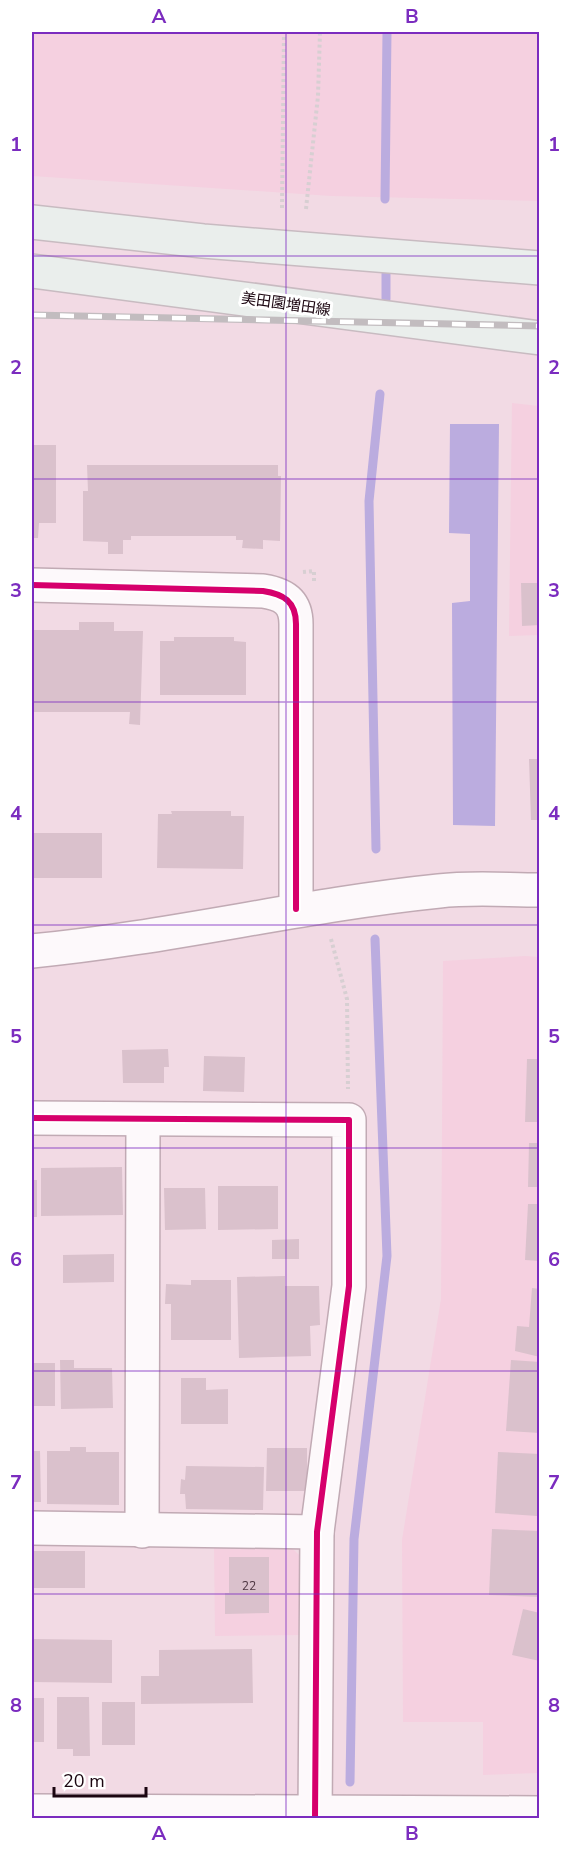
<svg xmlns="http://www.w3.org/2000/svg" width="571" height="1850" font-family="'Nunito Sans','Noto Sans JP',sans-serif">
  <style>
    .built { fill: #f5d0e0 }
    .water { fill: #bbacdf }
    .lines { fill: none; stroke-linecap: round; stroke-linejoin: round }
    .stream { stroke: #bbacdf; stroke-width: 9 }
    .building { fill: #dac1cc }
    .minor-casing { stroke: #c1aab4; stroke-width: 36 }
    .major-casing { stroke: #c8bbc1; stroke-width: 36 }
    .path { stroke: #d7cfd2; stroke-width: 4; stroke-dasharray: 3 3; stroke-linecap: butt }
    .minor { stroke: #fdf9fb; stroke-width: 33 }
    .major { stroke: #eaeeec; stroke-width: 33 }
    .rail-casing { stroke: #c2bcbf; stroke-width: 7 }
    .rail { stroke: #fff; stroke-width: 4.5; stroke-dasharray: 14; stroke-linecap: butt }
    .cycleway-casing { stroke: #fff; stroke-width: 10 }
    .cycleway { stroke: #d6006c; stroke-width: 6 }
    .grid { fill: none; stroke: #7b2cbf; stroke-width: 1.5; stroke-opacity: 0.55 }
    .labels { text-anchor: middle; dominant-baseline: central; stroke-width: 6; stroke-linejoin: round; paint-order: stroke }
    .number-label { font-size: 12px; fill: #4c3540 }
    .street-label { font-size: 15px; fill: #1b0510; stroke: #fff }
    .neatline { fill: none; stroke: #7b2cbf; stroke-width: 2 }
    .grid-label { font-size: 20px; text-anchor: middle; font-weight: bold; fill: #7b2cbf }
  </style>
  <rect width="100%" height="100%" fill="#f2dae4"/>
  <g class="built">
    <polygon points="32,32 539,32 539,201 331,196 32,176"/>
    <polygon points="512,403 539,406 540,635 509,636"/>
    <polygon points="525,956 539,957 539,1773 483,1775 483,1722 403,1722 402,1540 441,1299 443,961"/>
    <polygon points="214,1544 288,1544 302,1558 302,1635 215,1636"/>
  </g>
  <polygon class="water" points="450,424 499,424 495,826 453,825 452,603 470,601 470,534 449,533"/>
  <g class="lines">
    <g class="stream">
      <polyline points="385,199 387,32"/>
      <polyline points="386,274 386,299"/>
      <polyline points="376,849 369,501 380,394"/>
      <polyline points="350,1782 354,1539 387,1256 375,939"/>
    </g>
  </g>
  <g class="building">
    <polygon points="32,445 56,445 56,523 39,523 38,538 32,538"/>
    <polygon points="87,465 278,465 278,476 281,476 280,541 263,540 263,549 242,548 243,540 236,540 236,536 131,536 131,540 123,540 123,554 108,554 108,542 83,541 83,491 88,491"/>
    <polygon points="521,583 540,583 540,625 522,626"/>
    <polygon points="79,622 114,622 114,631 143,631 140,725 129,724 130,712 32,712 32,630 79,630"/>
    <polygon points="174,637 234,637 234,641 246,642 246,695 160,695 160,641 174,641"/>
    <polygon points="529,759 540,759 540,820 531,820"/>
    <polygon points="171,811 231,811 231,816 244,816 243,869 157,868 158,814 172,814"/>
    <rect x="32" y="833" width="70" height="45"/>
    <polygon points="168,1049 169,1067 164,1067 164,1083 123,1083 122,1050"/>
    <polygon points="204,1056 245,1057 244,1092 203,1091"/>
    <polygon points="527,1059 540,1059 540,1122 525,1122"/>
    <polygon points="529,1143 540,1143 540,1187 528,1187"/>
    <polygon points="122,1167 123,1215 41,1216 41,1168"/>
    <rect x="32" y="1180" width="5" height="37"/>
    <polygon points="218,1186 278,1186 278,1229 218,1230"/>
    <polygon points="164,1188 205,1188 206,1229 165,1230"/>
    <polygon points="528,1204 540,1204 540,1261 525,1260"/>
    <polygon points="299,1239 299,1259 272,1259 272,1240"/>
    <polygon points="114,1254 114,1282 63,1283 63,1255"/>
    <polygon points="285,1276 285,1286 319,1286 320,1325 310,1326 311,1356 239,1358 237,1277"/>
    <polygon points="191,1280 231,1280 231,1340 171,1340 171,1304 165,1304 166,1284 191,1285"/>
    <polygon points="532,1288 540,1289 540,1357 515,1351 517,1326 529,1327"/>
    <polygon points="60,1360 74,1360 74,1368 112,1368 113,1408 61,1409"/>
    <polygon points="511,1360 540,1362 540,1433 506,1431"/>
    <rect x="32" y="1363" width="23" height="43"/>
    <polygon points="181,1378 206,1378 206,1390 228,1389 228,1424 181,1424"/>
    <polygon points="70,1447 86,1447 86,1452 119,1452 119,1505 47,1504 47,1451 70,1451"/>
    <polygon points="267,1448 307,1448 307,1491 266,1491"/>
    <polygon points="32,1451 40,1451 41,1502 32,1502"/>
    <polygon points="498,1452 540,1454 537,1516 495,1513"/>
    <polygon points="186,1466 264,1467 263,1510 186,1509 185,1494 180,1494 181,1479 185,1480"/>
    <polygon points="492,1529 540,1531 540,1597 489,1595"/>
    <rect x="32" y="1551" width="53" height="37"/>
    <polygon points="229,1557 269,1557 269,1613 225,1614 225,1593 229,1593"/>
    <polygon points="523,1609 540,1613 540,1661 512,1655"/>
    <polygon points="32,1639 112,1640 112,1683 32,1682"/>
    <polygon points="252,1649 253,1703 141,1704 141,1676 159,1676 159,1650"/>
    <polygon points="57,1697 89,1697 90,1756 73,1756 73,1749 57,1749"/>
    <rect x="32" y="1698" width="12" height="44"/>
    <rect x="102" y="1702" width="33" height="43"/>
  </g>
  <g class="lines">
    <g class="minor-casing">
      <g id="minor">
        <path d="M32,585L263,591C283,594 296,601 296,624V909"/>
        <path d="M32,951C168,938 302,905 439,891C472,887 506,890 540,890"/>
        <polyline points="32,1118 349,1120 349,1286 317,1532 315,1818"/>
        <polyline points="32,1528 317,1532"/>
        <polyline points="142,1531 143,1121"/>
        <polyline points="32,1811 540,1813"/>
      </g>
    </g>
    <g class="major-casing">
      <g id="major">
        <polyline points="32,222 203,241 540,268"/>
        <polyline points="32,271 540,338"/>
      </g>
    </g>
    <g class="path">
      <polyline points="282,208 284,32"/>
      <polyline points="306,209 318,96 320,32"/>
      <polyline points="303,572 314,571 314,581"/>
      <polyline points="331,939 347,999 348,1089"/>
    </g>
    <use href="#minor" class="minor"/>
    <use href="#major" class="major"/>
    <g class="rail-casing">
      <polyline id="rail" points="32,315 540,326"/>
    </g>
    <use href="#rail" class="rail"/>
    <g class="cycleway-casing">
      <g id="cycleway">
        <path d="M32,585L263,591C283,594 296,601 296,624V909"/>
        <polyline points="32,1118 349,1120 349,1286 317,1532 315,1818"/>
      </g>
    </g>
    <use href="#cycleway" class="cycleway"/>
  </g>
  <path class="grid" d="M286,32V1818M32,256H540M32,479H540M32,702H540M32,925H540M32,1148H540M32,1371H540M32,1594H540"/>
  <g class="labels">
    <g class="number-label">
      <text x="249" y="1586">22</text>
    </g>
    <g class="street-label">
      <text transform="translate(286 304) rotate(8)">美田園増田線</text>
    </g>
  </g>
  <rect width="571" height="1850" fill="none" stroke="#ffffff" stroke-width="66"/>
  <path d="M54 1787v9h92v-9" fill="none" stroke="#1b0510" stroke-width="3"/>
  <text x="63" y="1787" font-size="18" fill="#1b0510" stroke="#ffffff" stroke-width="4.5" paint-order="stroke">20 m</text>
  <rect x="33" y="33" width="505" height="1784" class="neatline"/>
  <g class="grid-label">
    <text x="159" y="23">A</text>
    <text x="412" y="23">B</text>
    <text x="16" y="151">1</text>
    <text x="554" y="151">1</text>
    <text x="16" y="374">2</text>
    <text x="554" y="374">2</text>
    <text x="16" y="597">3</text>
    <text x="554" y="597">3</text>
    <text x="16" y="820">4</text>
    <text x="554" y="820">4</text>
    <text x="16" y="1043">5</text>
    <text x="554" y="1043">5</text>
    <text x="16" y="1266">6</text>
    <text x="554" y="1266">6</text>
    <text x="16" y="1489">7</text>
    <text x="554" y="1489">7</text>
    <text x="16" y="1712">8</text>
    <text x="554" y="1712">8</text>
    <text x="159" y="1840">A</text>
    <text x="412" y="1840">B</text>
  </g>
</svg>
